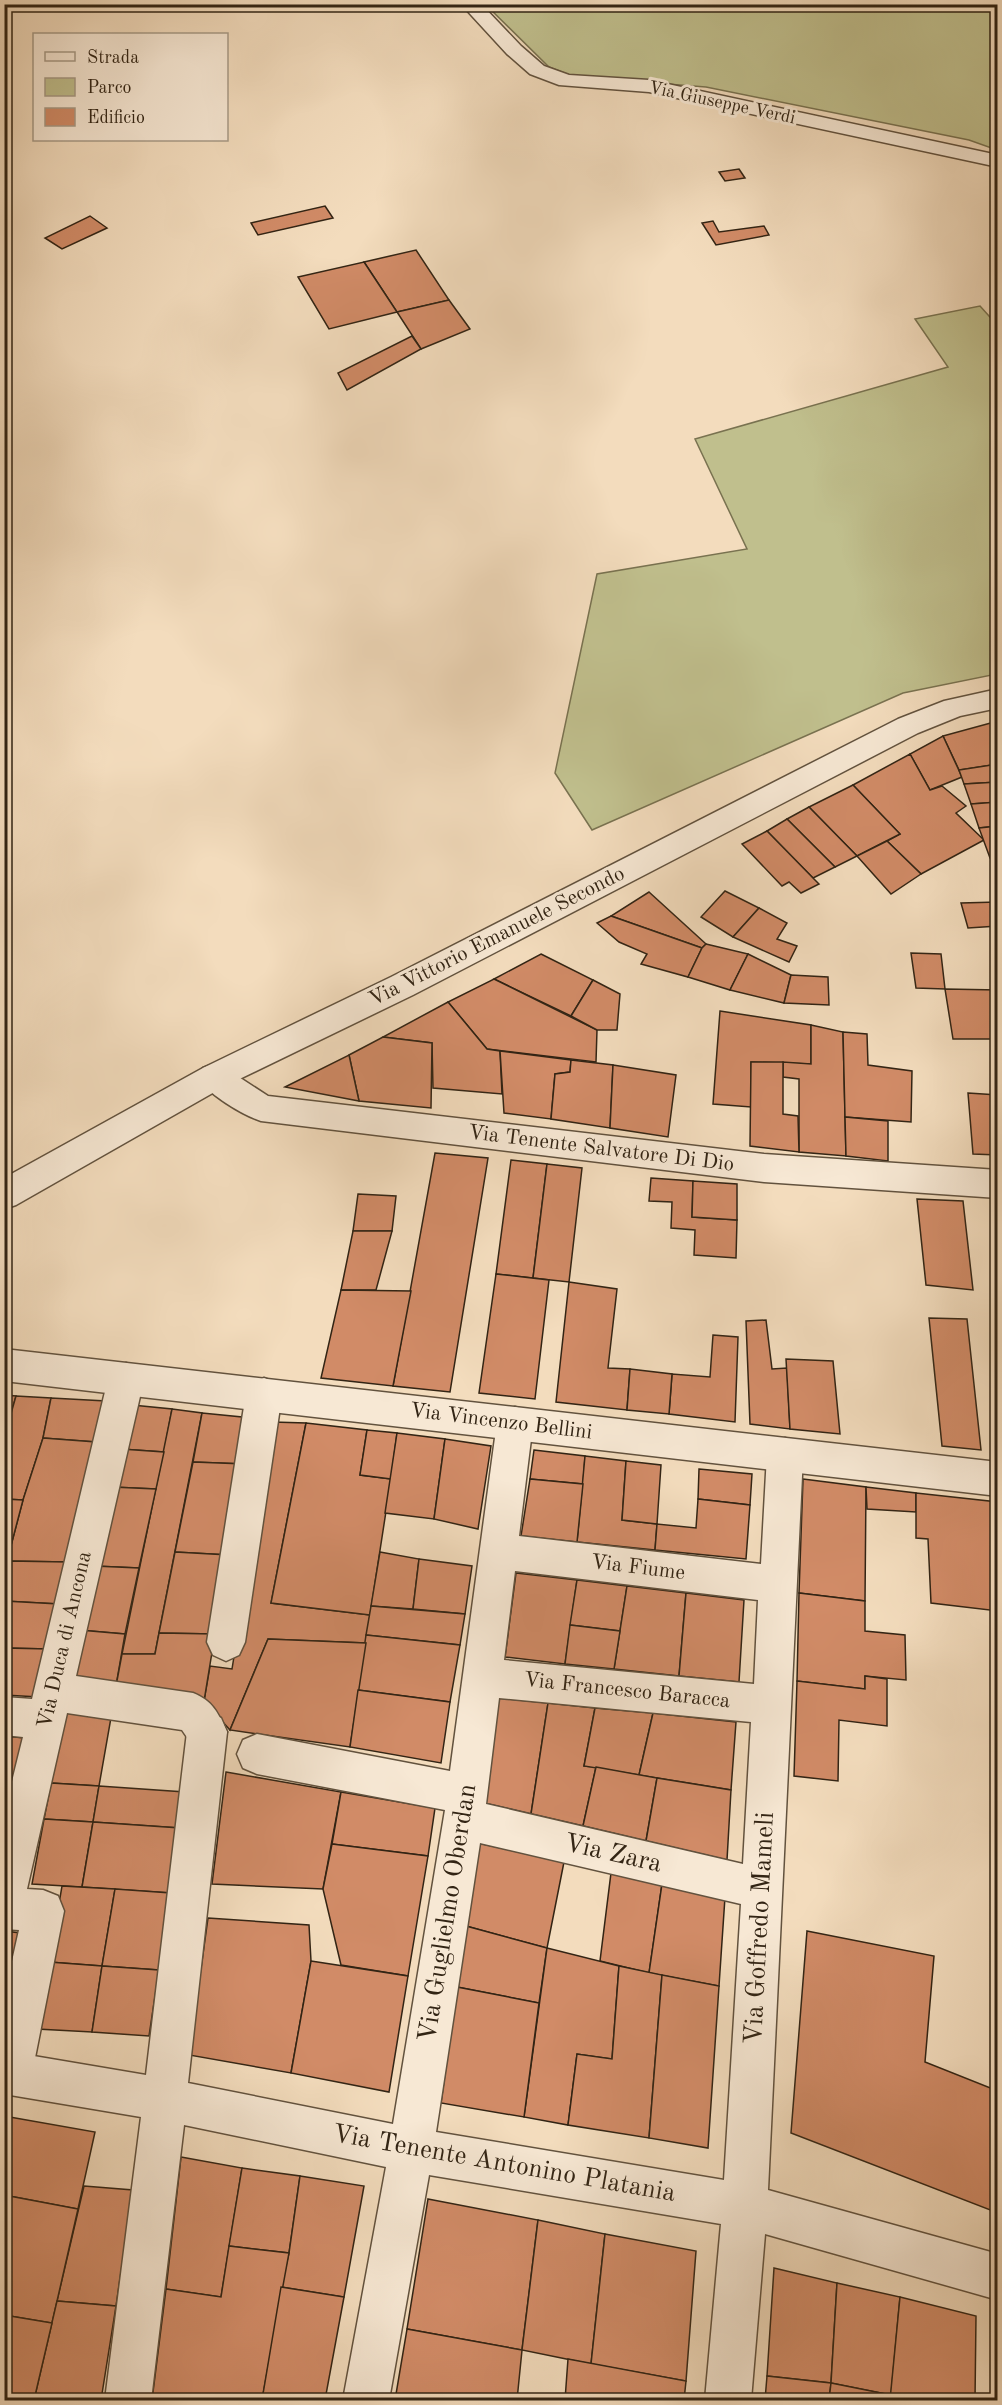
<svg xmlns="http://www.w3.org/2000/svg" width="1002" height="2405" font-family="'Old Standard TT',serif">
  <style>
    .green { fill: #c0bf8d; stroke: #797250; stroke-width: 1.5 }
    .building { fill: #d18b67; stroke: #322414; stroke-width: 1.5 }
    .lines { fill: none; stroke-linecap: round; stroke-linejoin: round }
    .pedestrian-casing { stroke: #62523e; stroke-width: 3 }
    .minor-casing { stroke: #62523e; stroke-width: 3 }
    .tertiary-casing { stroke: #62523e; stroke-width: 3 }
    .pedestrian { fill: #f7e8d4; fill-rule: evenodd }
    .minor { fill: #f7e8d4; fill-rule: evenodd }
    .tertiary { fill: #f7e8d4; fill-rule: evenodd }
    .labels { text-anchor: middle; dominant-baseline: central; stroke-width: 6; stroke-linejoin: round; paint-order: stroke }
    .far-street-label { font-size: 18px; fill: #322414; stroke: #f7e8d4 }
    .street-label { font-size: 21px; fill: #322414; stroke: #f7e8d4 }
    .near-street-label { font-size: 26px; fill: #322414; stroke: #f7e8d4 }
  </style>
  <rect width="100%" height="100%" fill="#f3dcbd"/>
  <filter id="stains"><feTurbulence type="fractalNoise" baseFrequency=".00333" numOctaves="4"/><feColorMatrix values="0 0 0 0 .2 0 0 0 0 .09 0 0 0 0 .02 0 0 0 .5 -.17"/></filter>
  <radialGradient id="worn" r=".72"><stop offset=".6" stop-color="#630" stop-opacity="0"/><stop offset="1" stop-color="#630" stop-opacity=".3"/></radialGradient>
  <g class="green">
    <polygon points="486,5 997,5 997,150 969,140 706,87 575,77 549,67"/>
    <polygon points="980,306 998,326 997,674 903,693 592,830 555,773 597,574 747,549 695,439 948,367 915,319"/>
  </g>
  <g class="building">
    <polygon points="739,169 745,178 725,181 719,172"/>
    <polygon points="325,206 333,218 258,235 251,223"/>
    <polygon points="90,216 107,228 62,249 45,238"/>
    <polygon points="713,221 719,232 764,226 769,235 716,245 702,223"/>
    <polygon points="416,250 449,300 397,312 364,262"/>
    <polygon points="364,262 397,312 329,329 298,277"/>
    <polygon points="449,300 470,329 421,349 397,312"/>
    <polygon points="412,336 421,349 347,390 338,373"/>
    <polygon points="998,721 998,764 959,770 943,736"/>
    <polygon points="943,736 962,777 930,790 910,754"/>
    <polygon points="910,754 930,790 942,786 966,806 956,813 984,840 921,874 887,841 900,834 853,785"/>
    <polygon points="998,764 998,782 964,784 959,770"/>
    <polygon points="998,782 998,802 971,804 964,784"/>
    <polygon points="853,785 900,834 857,856 809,807"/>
    <polygon points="998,802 998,826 979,828 971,804"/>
    <polygon points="809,807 857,856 835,867 787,819"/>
    <polygon points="787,819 835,867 813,878 767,831"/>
    <polygon points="998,826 998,857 990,858 979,828"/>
    <polygon points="767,831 813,878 819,884 801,893 789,882 782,886 742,844"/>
    <polygon points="887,841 921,874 891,894 857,856"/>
    <polygon points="725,891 759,908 733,937 701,917"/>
    <polygon points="649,892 706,944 702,948 611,916"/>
    <polygon points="998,902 998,926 968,928 961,903"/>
    <polygon points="759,908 787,923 777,939 797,946 789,962 733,937"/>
    <polygon points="611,916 702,948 688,977 641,964 647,954 619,942 597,923"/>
    <polygon points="706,944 748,954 730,990 688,977 702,948"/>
    <polygon points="911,953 941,954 945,989 916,988"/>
    <polygon points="541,954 593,980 571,1016 494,979"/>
    <polygon points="748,954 791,975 784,1003 730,990"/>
    <polygon points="791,975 828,977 829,1005 784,1003"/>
    <polygon points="494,979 597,1030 596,1062 487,1049 448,1002"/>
    <polygon points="593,980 620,994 617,1030 597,1030 571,1016"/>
    <polygon points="945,989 998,990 998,1039 953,1039"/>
    <polygon points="448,1002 487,1049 500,1051 502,1094 433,1088 432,1043 383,1037"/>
    <polygon points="720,1011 811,1025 811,1064 751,1062 751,1107 713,1104"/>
    <polygon points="811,1025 843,1032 846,1156 799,1152 799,1079 783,1077 783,1062 811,1064"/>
    <polygon points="843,1032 867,1034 868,1065 912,1071 911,1122 845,1117"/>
    <polygon points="383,1037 432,1043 431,1108 359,1101 349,1055"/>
    <polygon points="500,1051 571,1060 570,1072 555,1074 551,1119 504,1113"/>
    <polygon points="349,1055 359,1101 285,1087"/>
    <polygon points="571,1060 613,1065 610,1128 551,1119 555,1074 570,1072"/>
    <polygon points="751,1062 783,1062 783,1114 798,1116 799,1152 750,1146"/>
    <polygon points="613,1065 676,1075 668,1137 610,1128"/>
    <polygon points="968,1093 998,1095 998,1155 973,1154"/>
    <polygon points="845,1117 888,1121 888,1161 846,1156"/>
    <polygon points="435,1153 488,1158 450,1392 393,1386"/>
    <polygon points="511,1160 547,1164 533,1278 496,1274"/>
    <polygon points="547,1164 582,1168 569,1282 533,1278"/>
    <polygon points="651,1178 693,1181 692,1217 737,1220 736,1258 694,1255 695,1230 671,1228 672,1202 649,1201"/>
    <polygon points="693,1181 737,1184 737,1220 692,1217"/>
    <polygon points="358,1194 396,1196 392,1231 353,1231"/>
    <polygon points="917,1199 963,1201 973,1290 926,1285"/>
    <polygon points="353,1231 392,1231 376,1290 341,1290"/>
    <polygon points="496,1274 549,1280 535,1399 479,1393"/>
    <polygon points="569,1282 617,1289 608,1368 630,1369 627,1410 556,1402"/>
    <polygon points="341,1290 411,1291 393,1386 321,1378"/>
    <polygon points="992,1314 998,1314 998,1355 997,1355"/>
    <polygon points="929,1318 967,1319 981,1450 942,1446"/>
    <polygon points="766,1320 772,1369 787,1368 790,1429 750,1424 746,1321"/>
    <polygon points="713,1335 738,1337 735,1422 669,1414 672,1374 710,1377"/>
    <polygon points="786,1359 833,1361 840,1434 790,1429"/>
    <polygon points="630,1369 672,1374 669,1414 627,1410"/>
    <polygon points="4,1395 16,1396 4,1438"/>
    <polygon points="16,1396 51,1398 43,1438 23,1500 4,1499 4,1438"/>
    <polygon points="51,1398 106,1401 96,1442 43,1438"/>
    <polygon points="132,1405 172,1409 164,1452 121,1449"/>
    <polygon points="172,1409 202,1413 159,1633 155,1654 122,1654"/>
    <polygon points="202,1413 252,1418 245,1464 193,1462"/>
    <polygon points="272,1422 306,1423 271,1603 370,1615 366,1643 268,1639 230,1730 204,1701 210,1666 232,1669"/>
    <polygon points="306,1423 367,1430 360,1475 391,1479 370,1615 271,1603"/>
    <polygon points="367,1430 397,1433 391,1479 360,1475"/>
    <polygon points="397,1433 445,1439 434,1519 385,1513"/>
    <polygon points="43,1438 96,1442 68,1562 7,1561 23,1500"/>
    <polygon points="445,1439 491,1446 478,1529 434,1519"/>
    <polygon points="121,1449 164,1452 156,1489 112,1487"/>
    <polygon points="534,1450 585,1456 583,1484 530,1479"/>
    <polygon points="585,1456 626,1461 622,1520 657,1524 655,1550 577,1542"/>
    <polygon points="626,1461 661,1465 657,1524 622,1520"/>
    <polygon points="193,1462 245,1464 229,1555 175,1552"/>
    <polygon points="699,1469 752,1474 750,1505 698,1499"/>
    <polygon points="530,1479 583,1484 577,1542 521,1536"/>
    <polygon points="803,1479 866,1487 865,1601 799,1593"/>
    <polygon points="112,1487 156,1489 139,1568 94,1566"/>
    <polygon points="866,1487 916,1493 916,1512 867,1509"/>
    <polygon points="916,1493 998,1502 998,1611 931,1603 928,1539 916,1538"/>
    <polygon points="4,1499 23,1500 4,1572"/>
    <polygon points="698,1499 750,1505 746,1559 655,1550 657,1524 696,1528"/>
    <polygon points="175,1552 229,1555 215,1634 159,1633"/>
    <polygon points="380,1552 419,1559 413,1609 371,1606"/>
    <polygon points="419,1559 472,1566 465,1614 413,1609"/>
    <polygon points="7,1561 68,1562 59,1604 4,1601 4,1572"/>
    <polygon points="94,1566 139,1568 125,1634 79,1630"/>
    <polygon points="516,1573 577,1580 565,1664 505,1657"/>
    <polygon points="577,1580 627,1586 620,1631 570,1625"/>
    <polygon points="627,1586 686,1593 679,1676 614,1669"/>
    <polygon points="686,1593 744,1600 739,1682 679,1676"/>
    <polygon points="799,1593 865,1601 865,1631 905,1635 906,1680 865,1676 865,1689 797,1681"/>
    <polygon points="4,1601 59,1604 49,1649 4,1648"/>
    <polygon points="371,1606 465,1614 460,1645 366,1635"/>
    <polygon points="570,1625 620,1631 614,1669 565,1664"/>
    <polygon points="79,1630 125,1634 116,1686 67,1679"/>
    <polygon points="159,1633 215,1634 204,1701 116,1686 122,1654 155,1654"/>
    <polygon points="366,1635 460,1645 450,1702 358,1690"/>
    <polygon points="268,1639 366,1643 350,1747 230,1730"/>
    <polygon points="4,1648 49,1649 39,1697 4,1695"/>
    <polygon points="865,1676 887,1679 887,1726 839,1720 838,1781 794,1776 797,1681 865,1689"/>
    <polygon points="358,1690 450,1702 441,1763 350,1747"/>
    <polygon points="499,1698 548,1703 531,1814 484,1803"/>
    <polygon points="548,1703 595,1708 584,1766 596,1767 583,1826 531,1814"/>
    <polygon points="595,1708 653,1713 639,1775 584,1766"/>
    <polygon points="64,1709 112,1712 99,1786 51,1783"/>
    <polygon points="653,1713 736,1722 731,1790 639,1775"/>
    <polygon points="4,1736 25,1738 4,1825"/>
    <polygon points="596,1767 657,1778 646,1841 583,1826"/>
    <polygon points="226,1772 341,1792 323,1889 212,1884"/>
    <polygon points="657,1778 731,1790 727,1860 646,1841"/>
    <polygon points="51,1783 99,1786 93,1822 44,1819"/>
    <polygon points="99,1786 185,1792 180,1828 93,1822"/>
    <polygon points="341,1792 435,1808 428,1856 332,1844"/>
    <polygon points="44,1819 93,1822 82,1887 32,1884"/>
    <polygon points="93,1822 180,1828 171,1893 82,1887"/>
    <polygon points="478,1843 564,1862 547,1948 466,1926"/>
    <polygon points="332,1844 428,1856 408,1976 341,1965 323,1889"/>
    <polygon points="611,1873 662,1884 649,1973 600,1961"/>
    <polygon points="662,1884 725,1897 719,1986 649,1973"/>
    <polygon points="62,1886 115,1889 102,1966 49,1962"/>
    <polygon points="115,1889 171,1893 159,1970 102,1966"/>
    <polygon points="208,1918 309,1925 311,1961 291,2073 189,2055"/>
    <polygon points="466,1926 547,1948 539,2003 457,1987"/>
    <polygon points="4,1931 21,1933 4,2004"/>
    <polygon points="807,1931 934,1956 925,2062 998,2091 998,2213 791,2133"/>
    <polygon points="547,1948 619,1966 612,2059 577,2054 568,2125 524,2117"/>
    <polygon points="311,1961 408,1976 389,2092 291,2073"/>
    <polygon points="49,1962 102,1966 92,2032 37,2029"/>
    <polygon points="102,1966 159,1970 149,2036 92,2032"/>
    <polygon points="619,1966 662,1975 649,2138 568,2125 577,2054 612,2059"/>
    <polygon points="662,1975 719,1986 708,2148 649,2138"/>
    <polygon points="457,1987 539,2003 524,2117 441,2103"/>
    <polygon points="4,2116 95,2132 78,2209 4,2195"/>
    <polygon points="181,2157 242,2168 221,2297 166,2289"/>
    <polygon points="242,2168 300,2176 289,2253 229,2246"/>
    <polygon points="300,2176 364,2186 344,2297 281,2287 289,2253"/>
    <polygon points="84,2186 133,2190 116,2306 57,2301"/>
    <polygon points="4,2195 78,2209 52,2323 4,2315"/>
    <polygon points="428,2199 538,2220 522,2350 407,2329"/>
    <polygon points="538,2220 605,2234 591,2364 522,2350"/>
    <polygon points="605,2234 696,2251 686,2381 591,2364"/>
    <polygon points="229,2246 289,2253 262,2400 152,2400 166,2289 221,2297"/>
    <polygon points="774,2268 837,2283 831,2383 767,2376"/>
    <polygon points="837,2283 900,2297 891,2395 831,2383"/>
    <polygon points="281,2287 344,2297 325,2400 262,2400"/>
    <polygon points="900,2297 976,2316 975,2400 890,2400"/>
    <polygon points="57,2301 116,2306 101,2400 34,2400"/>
    <polygon points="4,2315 52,2323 34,2400 4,2400"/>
    <polygon points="407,2329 522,2350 517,2400 395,2400"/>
    <polygon points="568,2359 686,2381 684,2400 565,2400"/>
    <polygon points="767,2376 831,2383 829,2400 765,2400"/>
    <polygon points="831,2383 891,2395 890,2400 829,2400"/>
  </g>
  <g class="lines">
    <g class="pedestrian-casing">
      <g id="pedestrian">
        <path d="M126,1363L138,1368L144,1379L76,1676L193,1693C213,1701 218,1713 227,1732L221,1746L207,1752L193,1746L182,1730L67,1713L27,1889L43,1890L58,1896L64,1911L32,2073L25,2088L10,2095L4,2092V1997L19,1930L4,1929V1814L23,1737L4,1735V1697L32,1699L108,1379L114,1368Z"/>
        <polygon points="264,1378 276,1383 282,1394 245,1642 239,1655 226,1661 213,1655 207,1642 246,1394 252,1383"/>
      </g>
    </g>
    <g class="minor-casing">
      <g id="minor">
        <polygon points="461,4 481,4 521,46 544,66 569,75 649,80 998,155 998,167 649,92 559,85 530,74 507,54"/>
        <path d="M214,1064L225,1068L268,1096L764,1154L998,1170V1198L764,1182L261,1121C243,1115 207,1094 198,1077L203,1068Z"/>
        <path d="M515,1407L528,1411L533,1423L519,1536L761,1564L767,1455L772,1443L785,1438L798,1443L803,1455L768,2190L998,2254V2300L765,2234L751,2400H705L721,2224L429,2175L389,2400H343L386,2167L184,2125L151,2400H105L141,2117L4,2094V2051L146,2075L187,1732L193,1718L207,1712L221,1718L227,1732L188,2083L393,2124L445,1810L257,1774L243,1768L237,1754L243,1740L257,1734L450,1771L497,1423L502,1411ZM515,1571L758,1600L754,1684L504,1660ZM499,1698L751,1722L743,1864L486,1804ZM480,1843L741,1904L724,2180L436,2132Z"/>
      </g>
    </g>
    <g class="tertiary-casing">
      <g id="tertiary">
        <polygon points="998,689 998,708 960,716 918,733 413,995 225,1086 16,1205 4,1209 4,1178 203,1068 391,977 898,719 944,701"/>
        <polygon points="4,1349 998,1462 998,1496 4,1381"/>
      </g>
    </g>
    <use href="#pedestrian" class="pedestrian"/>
    <use href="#minor" class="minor"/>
    <use href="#tertiary" class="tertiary"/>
  </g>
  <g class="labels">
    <g class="far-street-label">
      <text transform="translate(722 103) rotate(12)">Via Giuseppe Verdi</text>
    </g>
    <g class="street-label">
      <text transform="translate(497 937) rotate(-27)">Via Vittorio Emanuele Secondo</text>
      <text transform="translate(601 1149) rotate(7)">Via Tenente Salvatore Di Dio</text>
      <text transform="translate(501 1422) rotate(7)">Via Vincenzo Bellini</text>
      <text transform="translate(638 1568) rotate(7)">Via Fiume</text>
      <text transform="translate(65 1640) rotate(-77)">Via Duca di Ancona</text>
      <text transform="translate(627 1691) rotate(6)">Via Francesco Baracca</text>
    </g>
    <g class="near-street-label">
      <text transform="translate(613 1854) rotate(13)">Via Zara</text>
      <text transform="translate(448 1913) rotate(-81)">Via Guglielmo Oberdan</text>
      <text transform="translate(760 1928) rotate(-87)">Via Goffredo Mameli</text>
      <text transform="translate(504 2164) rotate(10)">Via Tenente Antonino Platania</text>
    </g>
  </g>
  <rect width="1002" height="2405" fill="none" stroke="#f3dcbd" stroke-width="24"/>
  <rect x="6" y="6" width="990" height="2393" fill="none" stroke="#322414" stroke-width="3"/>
  <rect x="12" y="12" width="978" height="2381" fill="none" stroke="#322414" stroke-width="1.5"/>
  <rect x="33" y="33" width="195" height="108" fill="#f7e8d4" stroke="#a89a87" stroke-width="1.5"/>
  <rect x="45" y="52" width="30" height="9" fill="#f7e8d4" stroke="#a89a87" stroke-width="1.5"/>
  <text x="87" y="63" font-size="18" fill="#322414">Strada</text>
  <rect x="45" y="78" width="30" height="18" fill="#c0bf8d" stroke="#a89a87" stroke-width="1.5"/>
  <text x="87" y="93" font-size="18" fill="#322414">Parco</text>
  <rect x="45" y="108" width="30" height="18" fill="#d18b67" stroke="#a89a87" stroke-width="1.5"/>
  <text x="87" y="123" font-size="18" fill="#322414">Edificio</text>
  <rect width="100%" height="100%" filter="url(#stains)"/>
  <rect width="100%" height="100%" fill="url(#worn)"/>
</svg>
